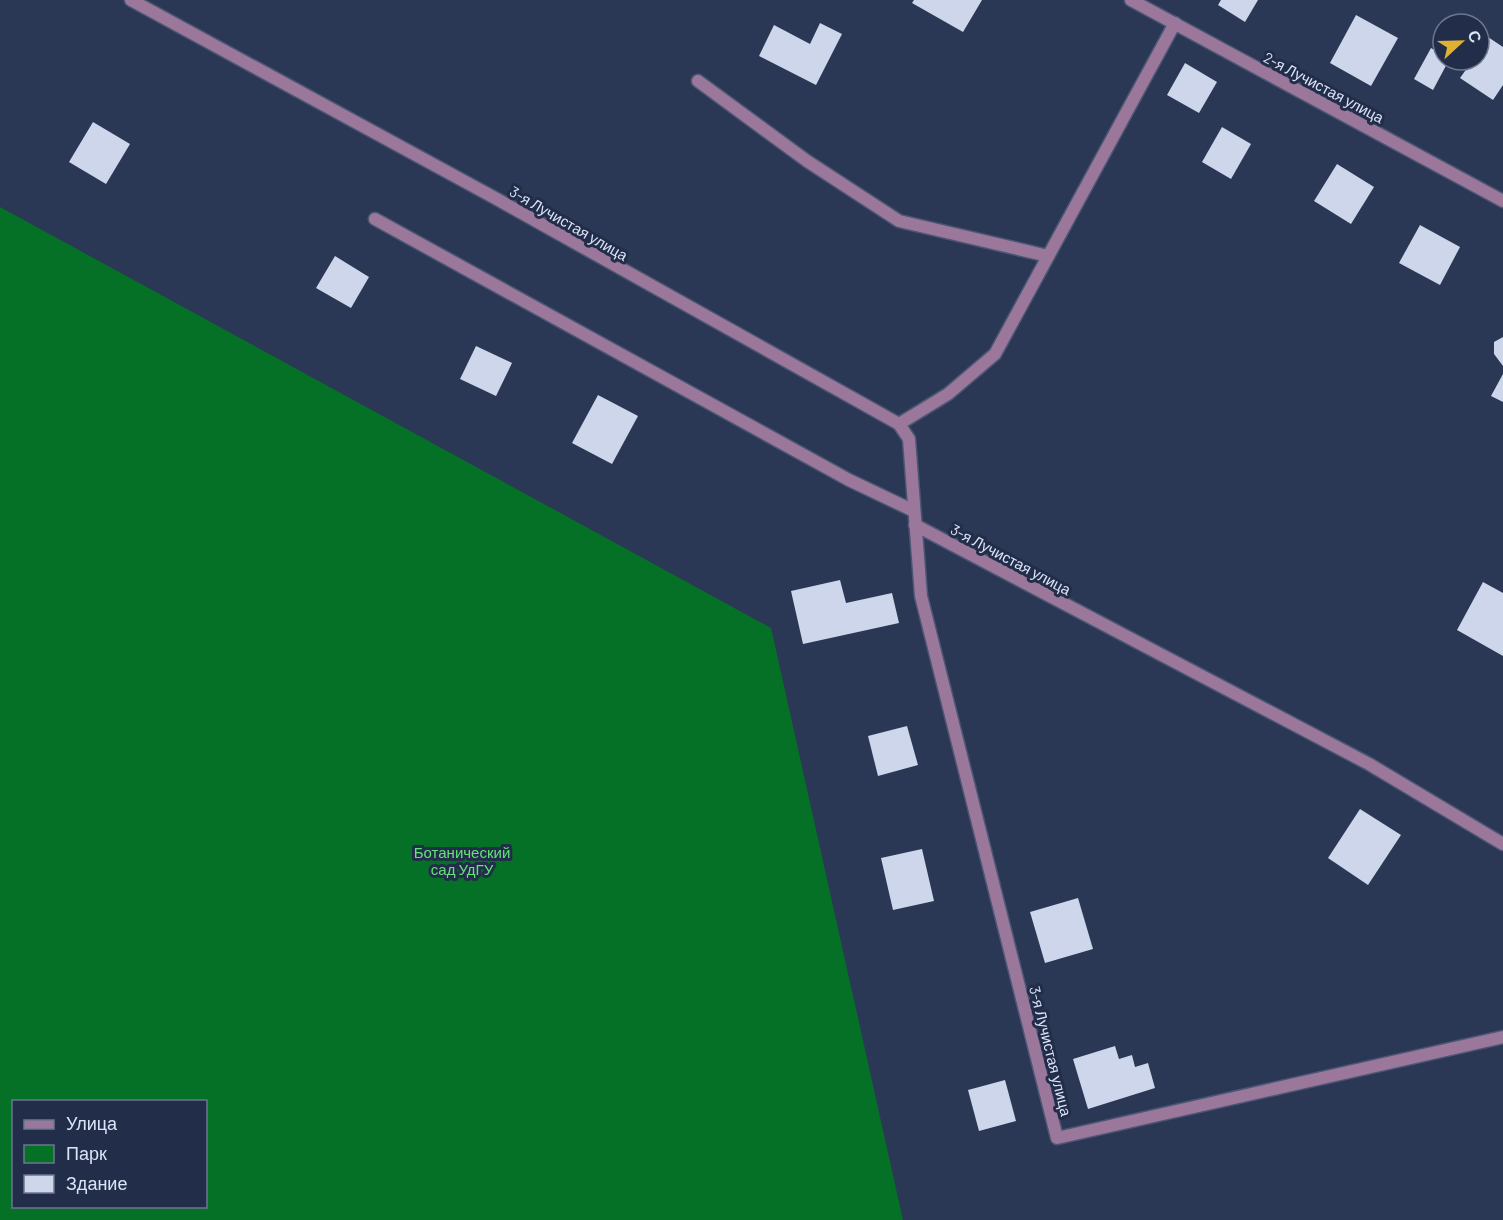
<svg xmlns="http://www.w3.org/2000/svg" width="1503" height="1220" font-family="Barlow,sans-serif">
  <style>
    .green { fill: #057126; fill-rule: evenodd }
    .building { fill: #cdd6eb }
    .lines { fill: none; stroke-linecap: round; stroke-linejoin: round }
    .service-casing { stroke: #4b5772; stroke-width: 15 }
    .minor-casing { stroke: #4b5772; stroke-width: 15 }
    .service { stroke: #9c779c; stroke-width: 12 }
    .minor { stroke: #9c779c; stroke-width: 12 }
    .labels { text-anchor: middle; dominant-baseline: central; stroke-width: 6; stroke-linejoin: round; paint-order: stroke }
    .street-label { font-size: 15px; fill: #dbe3f6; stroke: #222d4a }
    .park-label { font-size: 15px; fill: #64e277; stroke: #222d4a }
  </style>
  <rect width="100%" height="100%" fill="#2b3855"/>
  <path class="green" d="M0,207L771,628L903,1220H0ZM14,1102H206V1206H14Z"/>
  <g class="building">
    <polygon points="914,0 982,0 963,32 912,3"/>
    <polygon points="1221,0 1258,0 1245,22 1218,5"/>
    <polygon points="1356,15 1398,38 1371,86 1330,63"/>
    <polygon points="820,23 842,34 816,85 759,56 774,25 810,44"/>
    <polygon points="1488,37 1503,47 1503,85 1493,100 1460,78 1473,60 1479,60 1479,51"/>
    <polygon points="1431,48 1443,55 1443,60 1449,60 1433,90 1414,79"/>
    <polygon points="1185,63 1217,82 1199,113 1167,95"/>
    <polygon points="93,122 130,144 106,184 69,162"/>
    <polygon points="1222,127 1251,144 1231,179 1202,162"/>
    <polygon points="1337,164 1374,187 1351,224 1314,201"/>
    <polygon points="1420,225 1460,247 1440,285 1399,263"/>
    <polygon points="335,256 369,277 351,308 316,288"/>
    <polygon points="1503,337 1503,366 1494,354 1494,342"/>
    <polygon points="476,346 512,363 496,396 460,379"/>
    <polygon points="1503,374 1503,402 1491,396"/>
    <polygon points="598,395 638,416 612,464 572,443"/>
    <polygon points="840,580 846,603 892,593 899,623 803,644 791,591"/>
    <polygon points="1483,582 1503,593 1503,656 1457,630"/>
    <polygon points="907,726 918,765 878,776 868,736"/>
    <polygon points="1360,809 1401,835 1368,885 1328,858"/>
    <polygon points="922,849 934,901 893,910 881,858"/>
    <polygon points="1078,898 1093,949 1045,963 1030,912"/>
    <polygon points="1115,1046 1119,1059 1132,1055 1135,1067 1148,1063 1155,1088 1088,1109 1073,1059"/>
    <polygon points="1005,1080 1016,1121 979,1131 968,1090"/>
  </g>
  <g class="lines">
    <g class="service-casing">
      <polyline id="service" points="698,81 807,161 899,221 1048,256"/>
    </g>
    <g class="minor-casing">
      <g id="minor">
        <polyline points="131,0 495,198 899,424 909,439 921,596 1057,1138 1503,1037"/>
        <polyline points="1131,0 1503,201"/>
        <polyline points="375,219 849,480 914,511"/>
        <polyline points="899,424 948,394 995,354 1175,23"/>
        <polyline points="915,525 1369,764 1503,844"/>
      </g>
    </g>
    <use href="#service" class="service"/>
    <use href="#minor" class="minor"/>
  </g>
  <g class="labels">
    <g class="street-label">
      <text transform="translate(1324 87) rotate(28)">2-я Лучистая улица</text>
      <text transform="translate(569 223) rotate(30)">3-я Лучистая улица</text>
      <text transform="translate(1011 559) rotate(28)">3-я Лучистая улица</text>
      <text transform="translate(1051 1051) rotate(76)">3-я Лучистая улица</text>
    </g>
    <g class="park-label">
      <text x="462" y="852">Ботанический<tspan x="462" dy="17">сад УдГУ</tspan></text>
    </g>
  </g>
  <rect x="12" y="1100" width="195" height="108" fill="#222d4a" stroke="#6c768f" stroke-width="1.5"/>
  <rect x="24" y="1120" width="30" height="9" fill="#9c779c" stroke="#6c768f" stroke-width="1.5"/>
  <text x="66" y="1130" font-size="18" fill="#dbe3f6">Улица</text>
  <rect x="24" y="1145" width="30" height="18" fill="#057126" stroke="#6c768f" stroke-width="1.5"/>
  <text x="66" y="1160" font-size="18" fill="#dbe3f6">Парк</text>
  <rect x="24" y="1175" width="30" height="18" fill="#cdd6eb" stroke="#6c768f" stroke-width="1.5"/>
  <text x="66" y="1190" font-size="18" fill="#dbe3f6">Здание</text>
  <g transform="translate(1461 42) rotate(68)"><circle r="28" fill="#222d4a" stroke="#6c768f" stroke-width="1.5"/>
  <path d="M0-4.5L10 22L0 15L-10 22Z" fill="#dfb034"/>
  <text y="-9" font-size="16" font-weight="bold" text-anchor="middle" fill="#dbe3f6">С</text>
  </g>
</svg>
